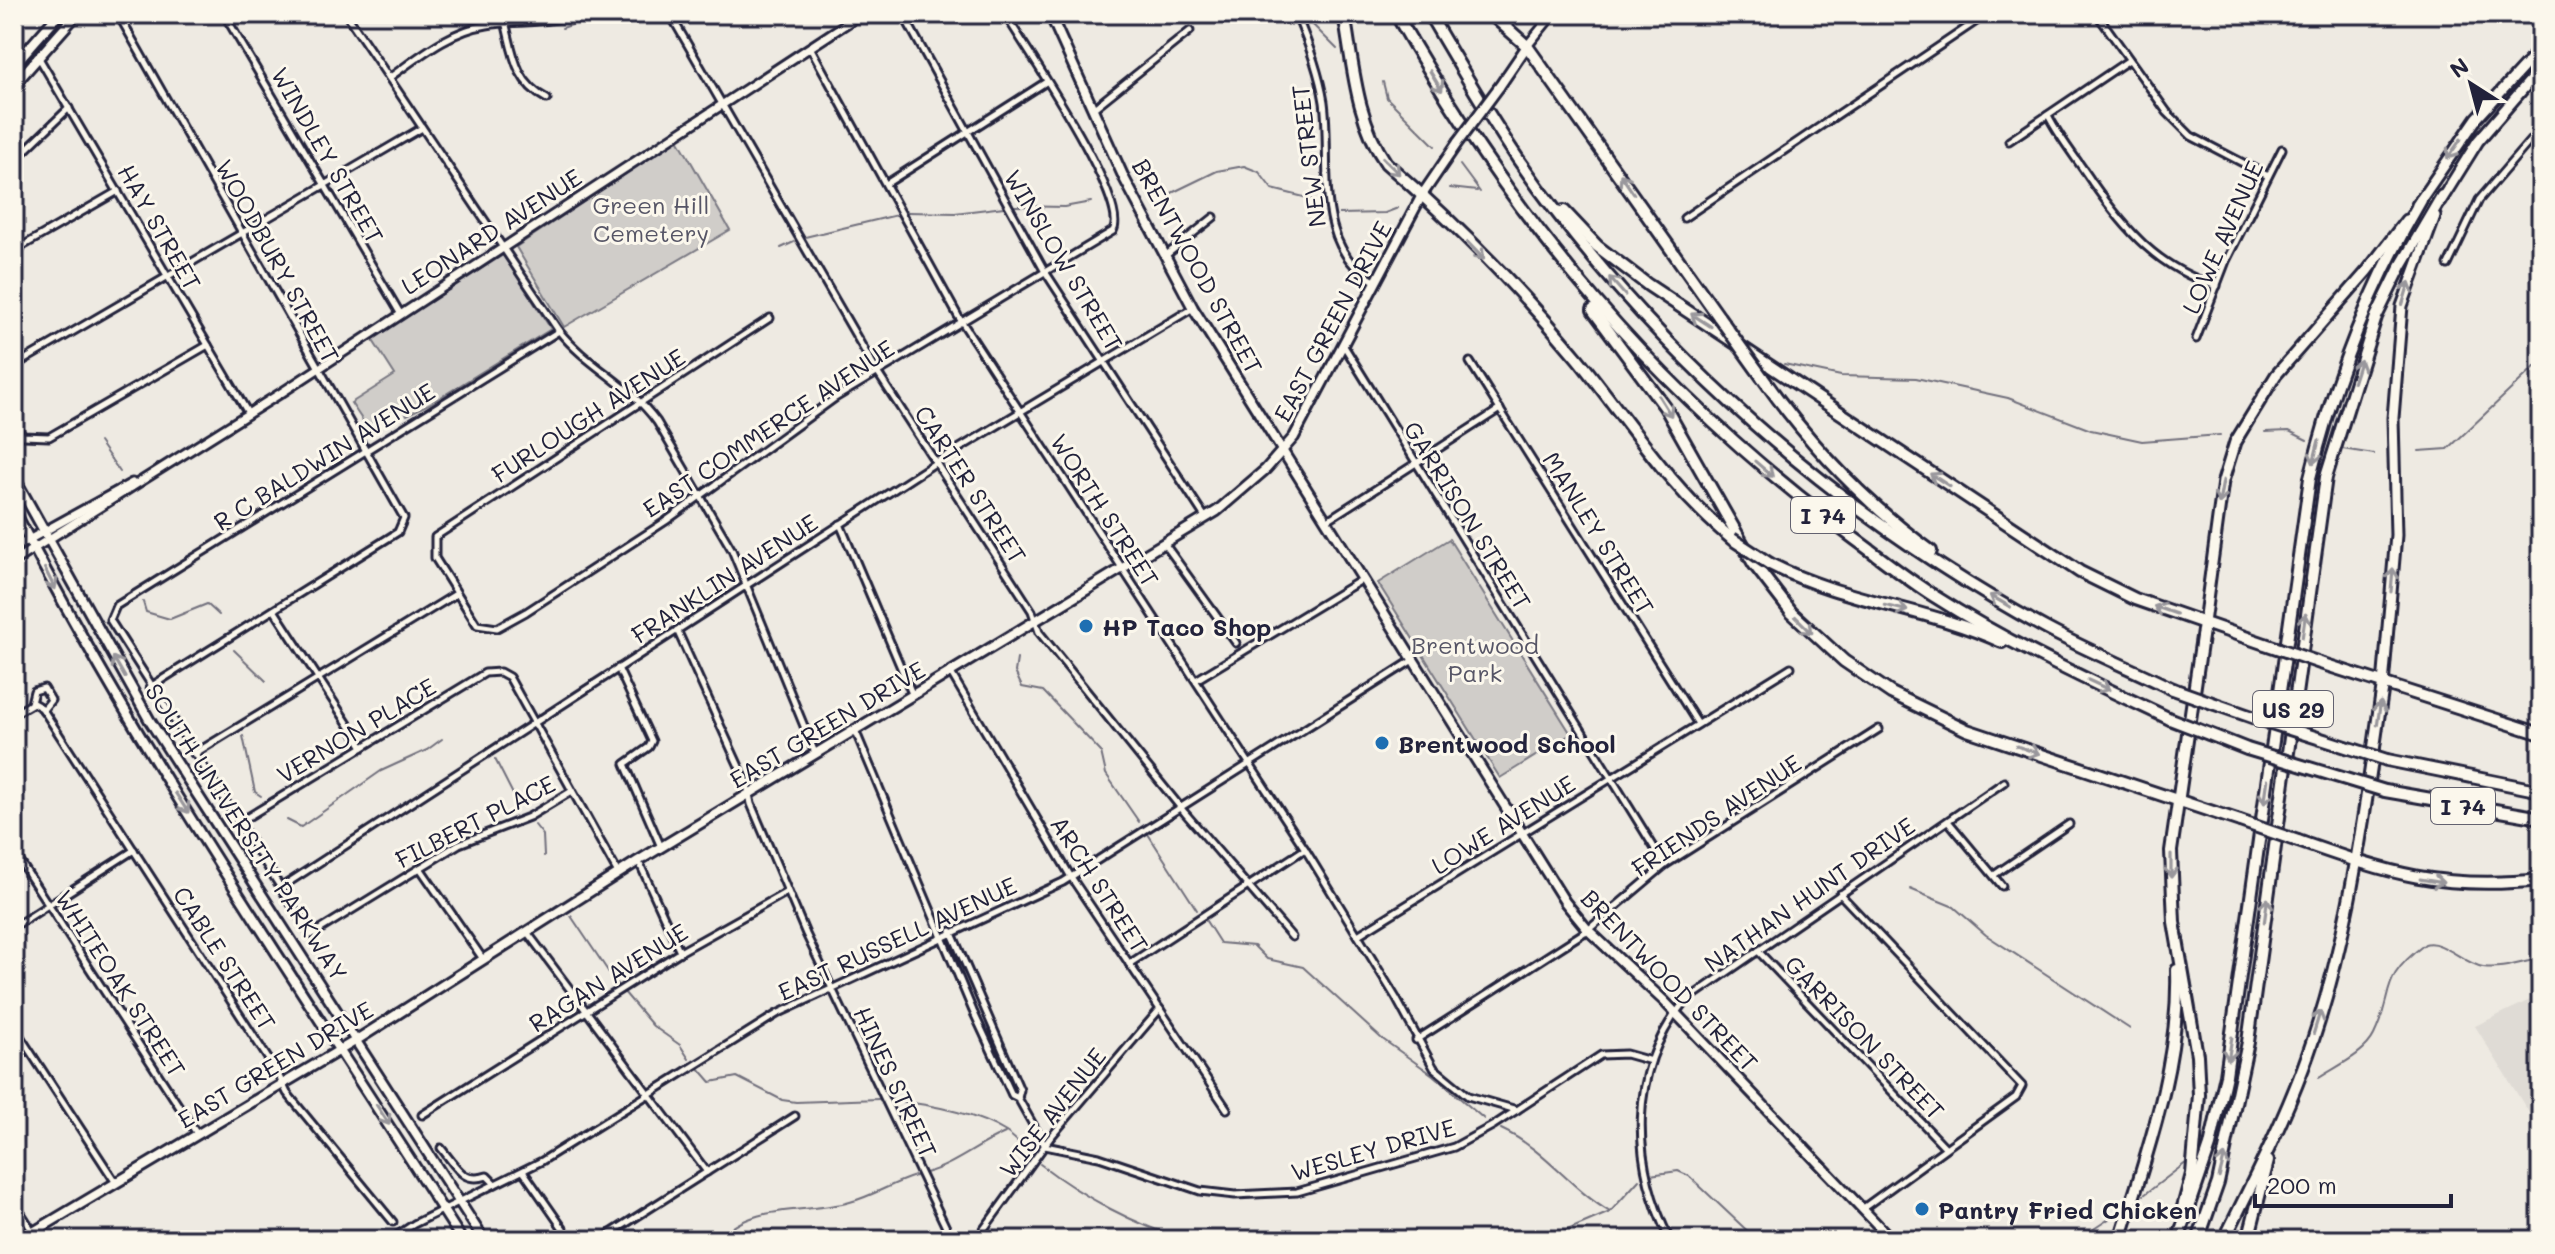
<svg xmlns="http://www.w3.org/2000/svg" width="2555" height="1254" font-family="Mali,sans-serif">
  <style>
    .built { fill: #dfdbd5 }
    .green { fill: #d0cdc9; stroke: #797882; stroke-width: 2 }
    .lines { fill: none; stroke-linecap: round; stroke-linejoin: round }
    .stream { stroke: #716f7c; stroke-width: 2 }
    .minor-casing { stroke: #22223b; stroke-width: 11 }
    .tertiary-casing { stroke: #22223b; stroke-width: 13 }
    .secondary-casing { stroke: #22223b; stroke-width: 14 }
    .trunk-casing { stroke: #22223b; stroke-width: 15 }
    .motorway-casing { stroke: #22223b; stroke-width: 16 }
    .minor { stroke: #fbf7ec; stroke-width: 5 }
    .tertiary { stroke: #fbf7ec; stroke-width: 7 }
    .secondary { stroke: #fbf7ec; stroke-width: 8 }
    .trunk { stroke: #fbf7ec; stroke-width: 9 }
    .motorway { stroke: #fbf7ec; stroke-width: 10 }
    .secondary-bridge-casing { stroke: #22223b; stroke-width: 14; stroke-linecap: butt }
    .motorway-bridge-casing { stroke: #22223b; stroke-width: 16; stroke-linecap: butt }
    .secondary-bridge { stroke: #fbf7ec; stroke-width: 8 }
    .motorway-bridge { stroke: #fbf7ec; stroke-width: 10 }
    .oneway { stroke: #99979c }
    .poi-dot { fill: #1f6fb2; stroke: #fbf7ec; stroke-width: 3 }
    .labels { text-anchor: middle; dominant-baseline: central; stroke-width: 6; stroke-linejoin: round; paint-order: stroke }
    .shield { fill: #fbf7ec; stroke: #636270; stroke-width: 2 }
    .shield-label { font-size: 22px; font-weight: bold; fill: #22223b }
    .street-label { font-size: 24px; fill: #22223b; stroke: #fbf7ec }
    .park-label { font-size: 24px; fill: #565566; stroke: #fbf7ec }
    .poi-label { font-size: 24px; font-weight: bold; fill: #22223b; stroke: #fbf7ec; text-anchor: start }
  </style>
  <rect width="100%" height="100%" fill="#eeeae2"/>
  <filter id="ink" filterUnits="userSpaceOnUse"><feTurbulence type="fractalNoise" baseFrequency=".0125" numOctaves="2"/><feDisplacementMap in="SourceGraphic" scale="16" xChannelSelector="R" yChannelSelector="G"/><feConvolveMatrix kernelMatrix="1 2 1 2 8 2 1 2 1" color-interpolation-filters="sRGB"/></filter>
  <g filter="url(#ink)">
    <polygon class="built" points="2530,1000 2541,1009 2541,1132 2475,1026"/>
    <g class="green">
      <polygon points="678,139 730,230 564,327 516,247"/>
      <polygon points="503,255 551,329 433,402 407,415 401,406 367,427 351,403 395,375 372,339"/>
      <polygon points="1449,539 1571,734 1500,778 1378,583"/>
    </g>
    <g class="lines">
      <g class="stream">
        <polyline points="1282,14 1287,18"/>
        <polyline points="1311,23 1337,49"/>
        <polyline points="562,28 581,22"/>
        <polyline points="1383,82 1387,98 1435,146"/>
        <polyline points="1460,165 1480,192"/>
        <polyline points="1450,188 1477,191"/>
        <polyline points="1153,202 1217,171 1244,166 1259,172 1272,189 1312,199"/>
        <polyline points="1015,206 1064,207 1091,202"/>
        <polyline points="908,212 955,213 1004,207"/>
        <polyline points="1339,214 1385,213 1398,208"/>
        <polyline points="805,237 897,215"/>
        <polyline points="781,248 794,242"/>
        <polyline points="1784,364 1841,376 1916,378 2008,398 2091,430 2142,441 2220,435"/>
        <polyline points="2265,432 2289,431 2307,440"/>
        <polyline points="99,442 120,472"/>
        <polyline points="2342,449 2374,454"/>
        <polyline points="2419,451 2448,449 2541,361"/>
        <polyline points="143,602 146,612 170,619 207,604 219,615"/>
        <polyline points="234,650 266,681"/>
        <polyline points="1017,659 1015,672 1022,687 1043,691 1101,752 1106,774 1139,822"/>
        <polyline points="243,736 255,792 261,796"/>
        <polyline points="495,759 519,806"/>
        <polyline points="287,820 301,827 381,771 427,750 442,739"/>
        <polyline points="535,825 543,835 544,856"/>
        <polyline points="1148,834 1197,910"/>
        <polyline points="1910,889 1954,907 1986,935 2130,1029"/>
        <polyline points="571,916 618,986"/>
        <polyline points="1206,921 1220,943 1254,946 1267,959 1303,967 1381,1038 1433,1075 1484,1119"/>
        <polyline points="624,992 653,1026 680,1045 689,1059"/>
        <polyline points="698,1067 711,1082 737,1077 782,1100 796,1102 879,1099"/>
        <path d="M2319,1078C2337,1066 2365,1054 2374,1035C2396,989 2377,981 2425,944C2442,939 2464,964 2483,967C2504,970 2522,961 2541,959"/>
        <path d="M890,1100C928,1104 974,1112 1006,1132C1014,1137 1022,1146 1029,1153"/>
        <path d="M1501,1129C1545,1149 1569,1188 1610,1212"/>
        <path d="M1040,1164C1083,1197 1135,1225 1186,1240"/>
        <path d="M925,1173C955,1165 977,1145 1005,1133"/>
        <polyline points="1650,1175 1678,1171 1689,1176 1757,1240"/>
        <polyline points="2144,1195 2187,1162"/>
        <path d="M719,1240C750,1202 809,1214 850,1202C873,1196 892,1183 915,1176"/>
        <polyline points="1544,1240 1610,1212 1639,1180"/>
        <polyline points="2077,1240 2118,1213"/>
      </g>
      <g class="minor-casing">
        <g id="minor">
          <polyline points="118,14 404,518 398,532 150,687"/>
          <polyline points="224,14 400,313"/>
          <path d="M346,14L559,331C588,367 630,384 657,422L732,550L815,753"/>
          <path d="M503,14C513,48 512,81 547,99"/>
          <polyline points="670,14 877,372 1032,611 1039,632 1185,813 1292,937"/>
          <polyline points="903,14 1044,270 1205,517"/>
          <path d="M1296,14C1308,42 1319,71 1324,102C1332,161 1311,248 1375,281"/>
          <polyline points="2097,14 2167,112 2191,136 2268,176"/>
          <polyline points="810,47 958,316 1305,849 1396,998 1434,1068 1468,1096 1517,1110"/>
          <polyline points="39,58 248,413"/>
          <path d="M389,78C420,56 449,31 487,25C517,20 546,25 574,14"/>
          <polyline points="1094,108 1190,31"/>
          <path d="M2048,115C2060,139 2077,159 2092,182C2125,229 2158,269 2217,286"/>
          <polyline points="2009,141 2129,60"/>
          <polyline points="14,161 69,108"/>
          <polyline points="886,184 1046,82"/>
          <polyline points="1684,218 1987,14"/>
          <polyline points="14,251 118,191"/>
          <polyline points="1165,256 1214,217"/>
          <polyline points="2448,265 2479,200 2541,128"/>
          <path d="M770,318L435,537V558L477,625L497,628L526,612L666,521L835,398L1113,231C1131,202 1025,47 1005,14"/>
          <polyline points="559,331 116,606 110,620 311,935 459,844 529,817 572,791"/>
          <polyline points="2196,339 2226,261 2282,149"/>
          <polyline points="1344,346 1665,865"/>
          <polyline points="1470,362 1698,724"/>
          <polyline points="14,366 422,128"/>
          <polyline points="14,424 23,436 49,437 208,345"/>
          <polyline points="1326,521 1500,409"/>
          <polyline points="840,524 913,696"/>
          <polyline points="1164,543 1236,643"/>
          <polyline points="274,610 363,747"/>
          <polyline points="677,630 747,784 751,804 806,934 952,1240"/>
          <polyline points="618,668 652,741 649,747 625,764 661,847"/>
          <polyline points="951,673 1071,877 1227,1109"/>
          <polyline points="1196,680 1363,579"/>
          <polyline points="31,703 34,691 44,688 51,700 43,710"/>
          <polyline points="14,714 33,703 42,708 278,1074 287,1093 393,1222"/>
          <polyline points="855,730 973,1011 1012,1095 1018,1098 1020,1090 951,931"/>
          <polyline points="194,754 456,594"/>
          <polyline points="1948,821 2002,886"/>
          <polyline points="238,823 485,673 500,672 509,677 618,873"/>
          <polyline points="14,852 197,1134"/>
          <polyline points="639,862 680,952"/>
          <polyline points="420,868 483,959"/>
          <polyline points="1994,875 2069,824"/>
          <polyline points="280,888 935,463 1193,308"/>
          <polyline points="1840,894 2022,1086 2016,1097 1862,1209"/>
          <polyline points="14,927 134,850"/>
          <polyline points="527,932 707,1172"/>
          <polyline points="1358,935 1791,667"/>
          <polyline points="1758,951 1945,1147"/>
          <polyline points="1129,964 1305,849"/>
          <polyline points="14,1027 116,1183"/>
          <polyline points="1416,1040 1588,930 1665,865 1879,729"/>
          <polyline points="1018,1098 1045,1146 1099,1157 1200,1191 1235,1195 1297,1192 1454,1147 1494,1125 1601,1055 1626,1054 1651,1061"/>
          <polyline points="422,1115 680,952 787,892"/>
          <path d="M441,1148C457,1167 462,1184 487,1176L495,1184"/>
          <polyline points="523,1171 571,1240"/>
          <polyline points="14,1202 33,1232"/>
          <polyline points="390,1240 414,1224 542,1161 777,1014 1063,882 1413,660"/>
          <polyline points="600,1240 795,1116"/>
          <polyline points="976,1240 1050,1138 1160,1009"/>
          <path d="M1670,1240C1631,1163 1628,1071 1684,1002L2004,782"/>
        </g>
      </g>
      <g class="tertiary-casing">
        <g id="tertiary">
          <polyline points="1527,46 1553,14"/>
          <polyline points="14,548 132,483"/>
          <polyline points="14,561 281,393 861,14"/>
        </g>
      </g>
      <g class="secondary-casing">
        <g id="secondary">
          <polyline points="1050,14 1124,178 1193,308 1565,902 1588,930 1664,1001 1892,1240"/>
          <polyline points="14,65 59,14"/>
          <polyline points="14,85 77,14"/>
          <polyline points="1499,87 1527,46"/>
          <polyline points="14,477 150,721 484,1240"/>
          <path d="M14,510C144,764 309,999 462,1240"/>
          <polyline points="20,1240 355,1041 638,861 1217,511 1266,469 1294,437 1422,195 1458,142"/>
        </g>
      </g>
      <g class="trunk-casing">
        <g id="trunk">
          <polyline points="2440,202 2478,141 2541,68"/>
          <polyline points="2417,205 2477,118 2541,48"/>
          <polyline points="2204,623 2223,481 2235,442 2276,375 2367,271 2406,220"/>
          <polyline points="2383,685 2396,535 2393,418 2402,306 2435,216"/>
        </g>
      </g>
      <g class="motorway-casing">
        <g id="motorway">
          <path d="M1344,14C1353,64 1356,120 1386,163C1454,222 1521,290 1578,359C1629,422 1669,487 1732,539"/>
          <path d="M1396,14C1518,227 1656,393 1855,539C1881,558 1907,579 1934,596C2009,644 2090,681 2170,719"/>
          <path d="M1429,14C1458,63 1486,112 1518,159C1654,355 1838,515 2047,629C2088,651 2132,669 2173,689"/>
          <polyline points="1491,14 1527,46 1719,317"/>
          <polyline points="1564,211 1597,246 1648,285 2080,572 2135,599 2265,644"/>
          <polyline points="1593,310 1665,407 1754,564 1791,612 1844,661 1891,693 1967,730 2240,821"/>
          <path d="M1762,377C1810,445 1863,502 1931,551"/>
          <path d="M1770,564C1847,603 1926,607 2002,642"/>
          <polyline points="2320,663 2541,734"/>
          <polyline points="2215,704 2255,718"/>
          <polyline points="2209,734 2247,749"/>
          <polyline points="2387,760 2541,791"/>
          <polyline points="2385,791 2541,818"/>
          <path d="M2298,841C2392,874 2440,890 2541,880"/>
          <polyline points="2183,1207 2192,1174 2199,1095 2197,1055 2174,922 2171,851 2204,623"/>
          <path d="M2120,1240C2147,1153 2180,1063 2177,970"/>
          <path d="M2178,1240L2210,1146L2226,1075L2310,478C2334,379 2369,288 2421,200"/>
          <polyline points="2198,1240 2218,1183 2248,1042 2326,477 2376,317 2401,266 2442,196"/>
          <path d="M2224,1240C2252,1183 2281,1127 2303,1068C2349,946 2364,813 2383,685"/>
          <polyline points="2248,1240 2268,1161"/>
        </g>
      </g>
      <use href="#minor" class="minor"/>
      <use href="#tertiary" class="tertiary"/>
      <use href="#secondary" class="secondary"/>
      <use href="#trunk" class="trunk"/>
      <use href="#motorway" class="motorway"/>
      <g class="secondary-bridge-casing">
        <polyline id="secondary-bridge" points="1458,142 1499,87"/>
      </g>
      <g class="motorway-bridge-casing">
        <g id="motorway-bridge">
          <polyline points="1719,317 1762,377"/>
          <polyline points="1732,539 1770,564"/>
          <polyline points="2265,644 2320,663"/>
          <polyline points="2173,689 2215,704"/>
          <polyline points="2255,718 2387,760"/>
          <polyline points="2170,719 2209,734"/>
          <polyline points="2247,749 2385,791"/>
          <polyline points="2240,821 2298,841"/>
        </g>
      </g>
      <use href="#secondary-bridge" class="secondary-bridge"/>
      <use href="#motorway-bridge" class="motorway-bridge"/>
    </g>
    <defs><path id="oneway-shaft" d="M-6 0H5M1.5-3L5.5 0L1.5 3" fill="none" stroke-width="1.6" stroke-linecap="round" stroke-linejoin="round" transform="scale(2)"/></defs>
    <g class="oneway">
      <use href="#oneway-shaft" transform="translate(1436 81) rotate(59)"/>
      <use href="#oneway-shaft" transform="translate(2454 149) rotate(125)"/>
      <use href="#oneway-shaft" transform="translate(1391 166) rotate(45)"/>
      <use href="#oneway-shaft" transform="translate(1627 184) rotate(-124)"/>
      <use href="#oneway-shaft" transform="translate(1476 251) rotate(46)"/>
      <use href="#oneway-shaft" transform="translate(1617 286) rotate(-131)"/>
      <use href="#oneway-shaft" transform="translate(2406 293) rotate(-73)"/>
      <use href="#oneway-shaft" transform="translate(1701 320) rotate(-147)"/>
      <use href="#oneway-shaft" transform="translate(2357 371) rotate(-72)"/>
      <use href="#oneway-shaft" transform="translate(1665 406) rotate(58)"/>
      <use href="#oneway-shaft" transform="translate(2316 452) rotate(104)"/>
      <use href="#oneway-shaft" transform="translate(1764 469) rotate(41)"/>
      <use href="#oneway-shaft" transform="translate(1940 480) rotate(-147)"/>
      <use href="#oneway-shaft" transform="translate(2221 492) rotate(100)"/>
      <use href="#oneway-shaft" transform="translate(50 579) rotate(63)"/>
      <use href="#oneway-shaft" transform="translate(2392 580) rotate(-85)"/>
      <use href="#oneway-shaft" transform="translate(2000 601) rotate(-150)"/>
      <use href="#oneway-shaft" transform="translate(1896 608) rotate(13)"/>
      <use href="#oneway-shaft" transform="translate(2165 610) rotate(-161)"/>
      <use href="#oneway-shaft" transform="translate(1804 625) rotate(45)"/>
      <use href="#oneway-shaft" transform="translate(2304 625) rotate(-82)"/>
      <use href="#oneway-shaft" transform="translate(119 667) rotate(-120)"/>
      <use href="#oneway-shaft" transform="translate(2099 685) rotate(25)"/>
      <use href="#oneway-shaft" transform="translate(2379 713) rotate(-82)"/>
      <use href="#oneway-shaft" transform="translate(2028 750) rotate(19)"/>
      <use href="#oneway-shaft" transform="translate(2266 792) rotate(98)"/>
      <use href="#oneway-shaft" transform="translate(182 803) rotate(57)"/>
      <use href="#oneway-shaft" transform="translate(2171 866) rotate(90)"/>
      <use href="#oneway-shaft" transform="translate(2432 881) rotate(9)"/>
      <use href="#oneway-shaft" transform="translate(2266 910) rotate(-82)"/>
      <use href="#oneway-shaft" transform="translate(2317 1022) rotate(-73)"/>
      <use href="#oneway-shaft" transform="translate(2230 1049) rotate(99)"/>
      <use href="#oneway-shaft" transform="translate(383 1115) rotate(57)"/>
      <use href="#oneway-shaft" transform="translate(2222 1166) rotate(-76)"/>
    </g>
  </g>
  <g class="poi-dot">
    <circle cx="1086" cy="626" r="8"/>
    <circle cx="1382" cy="743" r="8"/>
    <circle cx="1922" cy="1209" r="8"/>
  </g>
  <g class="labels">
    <g class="shield">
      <rect x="1791" y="497" width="64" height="36" rx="6"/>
      <rect x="2253" y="691" width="80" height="36" rx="6"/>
      <rect x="2431" y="788" width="64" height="36" rx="6"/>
    </g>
    <g class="shield-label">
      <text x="1823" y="515">I 74</text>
      <text x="2293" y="709">US 29</text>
      <text x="2463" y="806">I 74</text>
    </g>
    <g class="street-label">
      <text transform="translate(328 155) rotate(60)">WINDLEY STREET</text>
      <text transform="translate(1308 156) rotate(-97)">NEW STREET</text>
      <text transform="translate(160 227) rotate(60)">HAY STREET</text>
      <text transform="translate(491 231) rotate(-33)">LEONARD AVENUE</text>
      <text transform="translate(2222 237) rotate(-66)">LOWE AVENUE</text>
      <text transform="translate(1064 260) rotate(59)">WINSLOW STREET</text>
      <text transform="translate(278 261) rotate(61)">WOODBURY STREET</text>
      <text transform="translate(1198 266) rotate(61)">BRENTWOOD STREET</text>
      <text transform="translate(1332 321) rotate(-62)">EAST GREEN DRIVE</text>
      <text transform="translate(588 415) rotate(-33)">FURLOUGH AVENUE</text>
      <text transform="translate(768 428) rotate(-34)">EAST COMMERCE AVENUE</text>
      <text transform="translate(324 456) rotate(-32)">R C BALDWIN AVENUE</text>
      <text transform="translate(971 484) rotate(57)">CARTER STREET</text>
      <text transform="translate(1105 510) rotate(57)">WORTH STREET</text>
      <text transform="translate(1468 515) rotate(58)">GARRISON STREET</text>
      <text transform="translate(1599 533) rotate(58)">MANLEY STREET</text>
      <text transform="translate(724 578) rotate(-33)">FRANKLIN AVENUE</text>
      <text transform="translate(827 724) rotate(-31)">EAST GREEN DRIVE</text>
      <text transform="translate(356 730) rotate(-31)">VERNON PLACE</text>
      <text transform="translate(1716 815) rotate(-34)">FRIENDS AVENUE</text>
      <text transform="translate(475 821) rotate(-27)">FILBERT PLACE</text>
      <text transform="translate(1503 824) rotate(-32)">LOWE AVENUE</text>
      <text transform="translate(247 832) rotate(57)">SOUTH UNIVERSITY PARKWAY</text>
      <text transform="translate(1100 884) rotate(57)">ARCH STREET</text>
      <text transform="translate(1809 894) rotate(-35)">NATHAN HUNT DRIVE</text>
      <text transform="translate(897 938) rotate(-25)">EAST RUSSELL AVENUE</text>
      <text transform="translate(225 958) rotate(57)">CABLE STREET</text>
      <text transform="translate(608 977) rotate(-32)">RAGAN AVENUE</text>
      <text transform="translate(1670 980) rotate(46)">BRENTWOOD STREET</text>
      <text transform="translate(121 983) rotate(57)">WHITEOAK STREET</text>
      <text transform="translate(1865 1037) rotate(46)">GARRISON STREET</text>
      <text transform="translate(275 1064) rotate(-31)">EAST GREEN DRIVE</text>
      <text transform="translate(896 1082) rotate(65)">HINES STREET</text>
      <text transform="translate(1052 1112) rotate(-52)">WISE AVENUE</text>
      <text transform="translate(1373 1149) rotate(-16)">WESLEY DRIVE</text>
    </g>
    <g class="park-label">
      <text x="651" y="204">Green Hill<tspan x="651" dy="28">Cemetery</tspan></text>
      <text x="1475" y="644">Brentwood<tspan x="1475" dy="28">Park</tspan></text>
    </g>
    <g class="poi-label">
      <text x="1102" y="626">HP Taco Shop</text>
      <text x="1398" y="743">Brentwood School</text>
      <text x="1938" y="1209">Pantry Fried Chicken</text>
    </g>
  </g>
  <rect width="2555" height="1254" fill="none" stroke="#fbf7ec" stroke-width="48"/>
  <rect x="24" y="24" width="2507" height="1206" fill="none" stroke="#22223b" stroke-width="3" filter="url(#ink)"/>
  <g transform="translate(2471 84) rotate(324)" stroke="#fbf7ec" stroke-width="6" paint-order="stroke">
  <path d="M0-6L14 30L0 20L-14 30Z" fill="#22223b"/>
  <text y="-12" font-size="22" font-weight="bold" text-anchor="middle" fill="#22223b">N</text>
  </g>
  <path d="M2255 1194v12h196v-12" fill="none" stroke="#22223b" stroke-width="4"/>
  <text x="2267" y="1194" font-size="24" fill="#22223b" stroke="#fbf7ec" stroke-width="6" paint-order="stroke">200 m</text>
</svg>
